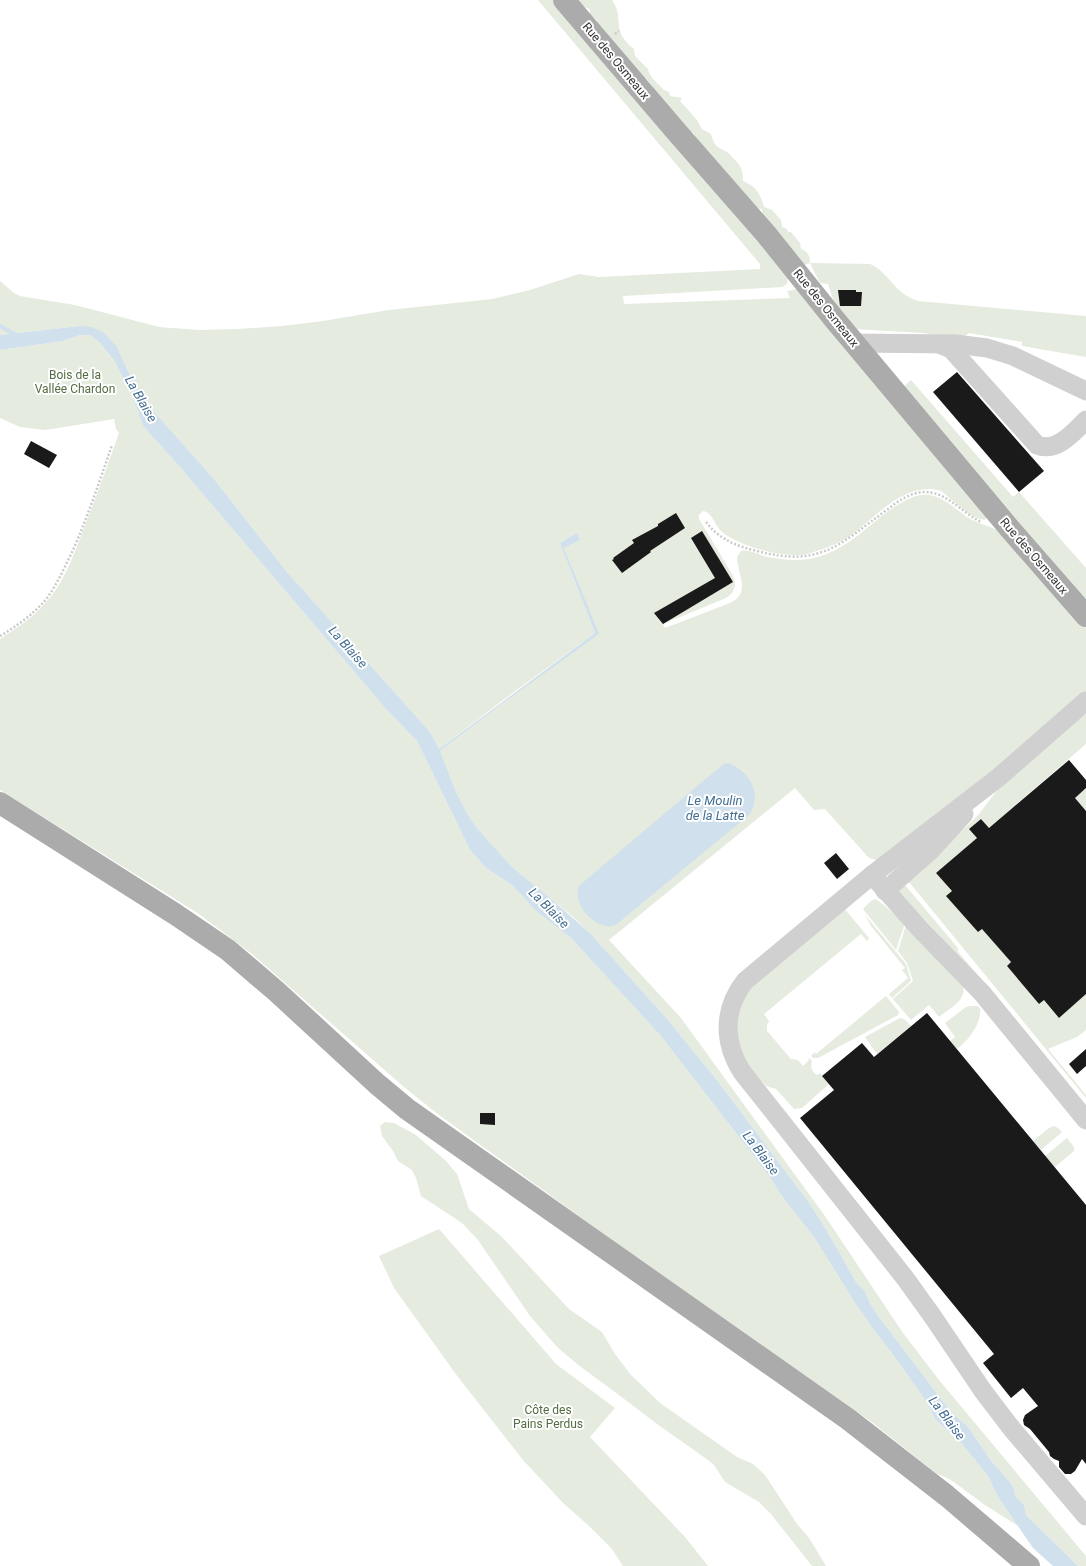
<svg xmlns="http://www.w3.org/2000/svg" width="1086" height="1566" font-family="Roboto,sans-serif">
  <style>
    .green { fill: #e5ebdf }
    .water { fill: #d0e0ec }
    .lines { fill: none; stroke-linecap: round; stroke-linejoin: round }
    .stream { stroke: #d0e0ec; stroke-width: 4 }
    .building { fill: #1a1a1a }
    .path { stroke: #cacaca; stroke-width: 2.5; stroke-dasharray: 2 2; stroke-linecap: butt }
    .minor { stroke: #d0d0d0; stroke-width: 19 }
    .major { stroke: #ababab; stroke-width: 22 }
    .labels { text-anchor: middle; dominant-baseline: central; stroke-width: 4; stroke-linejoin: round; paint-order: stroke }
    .street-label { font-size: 12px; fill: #333; stroke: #fff }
    .park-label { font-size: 12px; fill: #536d41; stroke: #fff }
    .water-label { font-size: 13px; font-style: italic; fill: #436e92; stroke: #fff }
  </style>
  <rect width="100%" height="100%" fill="#fff"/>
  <g class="green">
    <path d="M538,0H556L764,241L788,278L787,284L782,287L623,296L624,304L790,298L787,291L797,289L987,517L985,520C971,519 952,499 941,491C904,480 875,519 847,538C835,545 821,550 807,554C785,559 738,546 721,531C715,525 712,512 703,511L699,515V519L732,574C737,584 736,592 726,598L663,624L665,628L730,603C752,592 737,574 737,557L741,551C749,549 759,555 767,557C785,560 804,562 821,556C857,545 881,509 913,497C936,489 950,505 967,517C978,524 991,526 1000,532C1010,539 1018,552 1027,561C1046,583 1066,605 1086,626V693L895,852L877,860L869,858L825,809L814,810L795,788L609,940L681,1018L825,1216L903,1333L939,1380L1086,1556V1566H1078L1026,1515L1024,1505L1015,1496L1014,1489L1009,1481L992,1462L968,1427L951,1412L879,1317L871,1305L864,1290L856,1282L830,1236L810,1204L716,1079L668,1020L590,933L572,916L512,867L477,828L468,815L457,794L440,751L503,703L598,634L564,548L580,540L577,534L560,543L595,633L503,700L439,749L430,732L287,572L214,479L157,415L142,396L128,371L117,347L80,326L0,335V281L14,293L20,296L75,305L159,327L199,330L238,329L282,326L323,321L389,310L492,299L530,290L579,274L599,277L760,269V264Z"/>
    <path d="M576,0H612C626,21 609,29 634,49L635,56L648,69L649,73L653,79L664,90L669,92L670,96L682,98L680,101L697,120L702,129L711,134C715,147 716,146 727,152C729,153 732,157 734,159C741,165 743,171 743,181C756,186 760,193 764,207L772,210L781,220L782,227L787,229L788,232H791L800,243L801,249C808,251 810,256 810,263L870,264C890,273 893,293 918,301L1086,316V357L1022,346V342L969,333L961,340L940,335L922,333L854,329L838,314L828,284L820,283L810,263L804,265L763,219L762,209L753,208L696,140L694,133L691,132L655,93C653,86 649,80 643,77L597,23V20L590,15V9L580,6Z"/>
    <path d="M80,335H90L100,343L114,360L134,400L143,426L179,466L385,708L417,741L470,850L486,868L512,885L537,912L571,938L660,1035L767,1173L784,1199L814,1237L855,1303L874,1330L894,1356L928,1404L935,1419L962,1444L988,1476L998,1497L1018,1526L985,1505L951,1480L936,1473L869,1420L611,1239L439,1115L404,1087L252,954L199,914L0,790V639C17,628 34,617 47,601C66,580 75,551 85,525C97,495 108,464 119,433L116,429L114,419L45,430L20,427L0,418V350L63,341Z"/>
    <polygon points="911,380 1013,497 1019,492 1086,568 1086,607 902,388"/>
    <polygon points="1086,712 1086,744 989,828 981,819 969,829 977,838 936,873 952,891 947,896 978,932 982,929 1011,962 1007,966 1039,1004 1044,1000 1059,1018 1086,994 1086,1030 1077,1037 1048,1049 1086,1095 1086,1098 909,882 905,885 958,948 958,952 983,981 987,987 899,892 899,890 906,879 966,827 979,814 1002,784"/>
    <polygon points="1086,788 1086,811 1075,798"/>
    <polygon points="875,899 880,902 905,923 896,950 863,909 871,901"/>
    <path d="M844,908L869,938L867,941L861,934L764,1014L769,1021L767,1025V1031L791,1059L798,1060L803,1066L808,1061L809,1058L812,1061C810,1067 812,1072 817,1075L820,1073L829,1084L802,1108L794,1109L776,1089L766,1086L745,1063L741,1055L736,1026L742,1002L751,987Z"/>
    <polygon points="865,915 906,964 911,981 892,998 889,994 908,978 902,970 905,968 871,926"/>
    <path d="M906,925L963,985C967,1001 950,1008 939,1017L929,1005L911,1020L893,999L913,981L907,963L898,951Z"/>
    <polygon points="886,996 899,1012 898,1015 818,1058 813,1058 811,1056 815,1052 816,1054"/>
    <path d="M970,1006H977L980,1008C982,1023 968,1041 957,1049L950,1041L955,1037L945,1023L966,1007Z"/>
    <polygon points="900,1018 904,1019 911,1026 877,1054 865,1037"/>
    <polygon points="385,1122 394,1123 416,1135 446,1161 457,1174 469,1209 502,1237 569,1309 602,1332 615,1354 631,1375 660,1403 737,1457 753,1464 765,1475 797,1524 809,1538 826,1566 812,1566 771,1514 759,1502 725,1482 714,1465 708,1460 657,1424 619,1395 581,1367 558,1348 530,1316 478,1240 462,1223 421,1196 416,1178 412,1170 398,1161 393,1151 382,1136 380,1126"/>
    <polygon points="1054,1126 1058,1128 1062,1132 1041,1150 1033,1141 1049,1128"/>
    <polygon points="1067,1138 1074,1147 1074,1151 1055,1167 1045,1156"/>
    <polygon points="439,1229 556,1364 615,1408 590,1437 685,1537 708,1566 623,1566 612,1549 589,1526 563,1503 523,1460 458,1377 394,1288 379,1256"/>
  </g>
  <g class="water">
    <polygon points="80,326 92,327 104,333 117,347 128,371 142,396 157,415 214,479 287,572 430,732 439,749 595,633 560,543 577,533 580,540 564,548 599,634 503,703 440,751 457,794 468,815 477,828 512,867 550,898 590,933 668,1020 716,1079 810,1204 830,1236 856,1282 864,1290 871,1305 879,1317 951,1412 968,1427 992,1462 1009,1481 1014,1489 1015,1496 1024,1505 1026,1515 1078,1566 1053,1566 1033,1548 998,1497 988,1476 962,1444 935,1419 928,1404 894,1356 874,1330 855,1303 814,1237 784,1199 767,1173 660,1035 571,938 537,912 512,885 486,868 470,850 417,741 385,708 179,466 143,426 134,400 114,360 100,343 90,335 80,335 63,341 0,350 0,335"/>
    <path d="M729,763C750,773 762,792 750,814L617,924C599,935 569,903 580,885L703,781L724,764Z"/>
  </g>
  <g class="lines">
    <polyline class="stream" points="0,326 18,336"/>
  </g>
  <g class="building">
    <polygon points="838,290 856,290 856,292 862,292 861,306 840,306"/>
    <polygon points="957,372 1044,471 1019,492 933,392"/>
    <polygon points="31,441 57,455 49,468 24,454"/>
    <polygon points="676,513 685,528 650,551 651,552 622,573 612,560 614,559 613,558 634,543 632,540 658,526 658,524"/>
    <polygon points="702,531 733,582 663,624 654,613 715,578 691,538"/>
    <polygon points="1069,760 1086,780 1086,788 1075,798 1086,811 1086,994 1059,1018 1044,1000 1039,1004 1007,966 1011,962 982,929 978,932 946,896 952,891 936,873 977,838 969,829 981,819 989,828"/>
    <polygon points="836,853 849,869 837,879 824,863"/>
    <polygon points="927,1013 1086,1205 1086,1464 1082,1459 1075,1471 1071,1474 1065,1474 1059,1467 1059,1461 1054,1459 1050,1456 1049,1452 1030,1429 1024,1425 1023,1420 1025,1415 1038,1406 1023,1388 1011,1398 983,1363 994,1354 800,1118 834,1090 822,1076 862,1043 874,1057"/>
    <polygon points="1086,1049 1086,1066 1077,1074 1069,1064"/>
    <polygon points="480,1113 495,1113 495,1125 480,1124"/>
  </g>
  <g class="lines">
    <g class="path">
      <polyline points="615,34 619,31"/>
      <path d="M706,522C719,539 736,546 757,551C821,568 840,544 888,509C898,501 910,493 923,492C946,491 961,512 981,522"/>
      <path d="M0,636C17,626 35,613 47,598C58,583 65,566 73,550C88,516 100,480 112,445"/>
    </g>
    <g class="minor">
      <polyline points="854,343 955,344 987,348 1013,356 1086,391"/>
      <path d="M939,344L951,349L1037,445C1056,453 1073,433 1086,420"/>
      <polyline points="872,875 999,777 1086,701"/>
      <polyline points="885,891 930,851 964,814"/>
      <path d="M1086,1120L982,993L920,929L872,875L745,981C723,1009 723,1042 742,1072L905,1278L933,1317L983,1391L1012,1429L1086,1516"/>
    </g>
    <g class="major">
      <polyline points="564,0 675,130 766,234 835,320 1010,529 1086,616"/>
      <polyline points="0,803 175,914 228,950 276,991 377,1084 407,1109 848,1419 947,1496 1029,1566"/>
    </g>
  </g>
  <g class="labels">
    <g class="street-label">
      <text transform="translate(616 61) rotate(50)">Rue des Osmeaux</text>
      <text transform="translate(826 308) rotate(51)">Rue des Osmeaux</text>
      <text transform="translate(1034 556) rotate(49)">Rue des Osmeaux</text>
    </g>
    <g class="park-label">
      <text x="75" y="375">Bois de la<tspan x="75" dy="14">Vallée Chardon</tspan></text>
      <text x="548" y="1410">Côte des<tspan x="548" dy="14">Pains Perdus</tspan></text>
    </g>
    <g class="water-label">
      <text transform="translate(141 399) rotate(60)">La Blaise</text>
      <text transform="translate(348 647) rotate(48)">La Blaise</text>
      <text x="715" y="800">Le Moulin<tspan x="715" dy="15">de la Latte</tspan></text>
      <text transform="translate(549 908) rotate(45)">La Blaise</text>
      <text transform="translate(761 1153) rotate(53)">La Blaise</text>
      <text transform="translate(947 1418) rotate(53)">La Blaise</text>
    </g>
  </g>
</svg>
